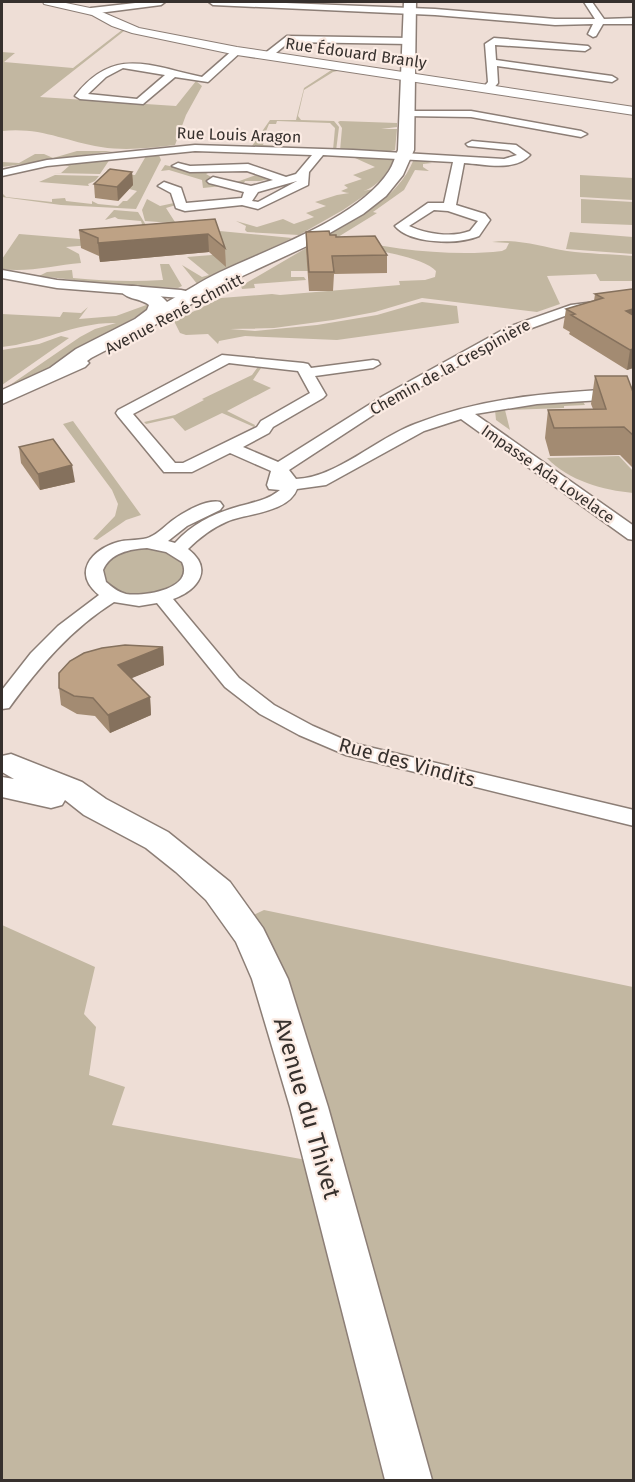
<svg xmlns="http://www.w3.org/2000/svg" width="635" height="1482" font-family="'Fira Sans',sans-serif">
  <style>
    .green { fill: #c2b7a1 }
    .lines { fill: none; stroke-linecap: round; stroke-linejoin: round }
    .minor-casing { stroke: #8c7e76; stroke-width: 3 }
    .tertiary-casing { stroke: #8c7e76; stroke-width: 2 }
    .secondary-casing { stroke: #8c7e76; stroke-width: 3 }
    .minor { fill: #fff; fill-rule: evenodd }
    .tertiary { fill: #fff; fill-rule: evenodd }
    .secondary { fill: #fff; fill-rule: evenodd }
    .wall { fill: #a38b72 }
    .shaded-wall { fill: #85715d }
    .building { fill: #bea285; stroke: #85715d; stroke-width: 1.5 }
    .labels { text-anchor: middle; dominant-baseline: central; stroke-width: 4.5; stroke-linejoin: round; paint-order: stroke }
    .far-street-label { font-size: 16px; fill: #36302d; stroke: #fbebe3 }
    .street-label { font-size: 20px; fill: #36302d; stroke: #fbebe3 }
    .near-street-label { font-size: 24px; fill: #36302d; stroke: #fbebe3 }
  </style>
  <rect width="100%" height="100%" fill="#eeded6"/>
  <g class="green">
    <path d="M122,30L124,31L40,97L176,106L196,81L202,86L186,115L175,145C149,148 126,151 101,147C64,141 41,127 2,131V52L15,53L4,62L73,68Z"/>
    <polygon points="333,69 342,70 333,72 304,90 298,116 301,120 334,121 339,127 336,151 333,150 335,128 330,123 277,121 276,124 269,124 264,136 287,137 266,138 263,145 292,147 242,146 252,146 270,120 296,120 304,88"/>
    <polygon points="340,121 397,123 397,127 381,129 397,129 395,150 382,153 340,151 342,128 338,122"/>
    <polygon points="77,151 113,151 2,167 2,162 19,163 35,154 44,154 53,158"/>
    <polygon points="158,153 161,160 136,209 61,205 2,197 3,194 6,197 52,202 52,199 65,198 66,201 92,204 92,201 98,204 118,206 123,201 127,201 137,191 99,181 108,169 114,169 111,174 135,175 146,156"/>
    <path d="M362,156L393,160C386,180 364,200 341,191L348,188L344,185L362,179L353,175L375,167L355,158Z"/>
    <polygon points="110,159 100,174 53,173 61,173 69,166 63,165 65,164"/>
    <path d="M414,159L432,163L423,164V167L429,171L415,170L404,190L373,212L377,213L338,237C387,249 452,257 502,251L506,249L509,243L492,242C516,238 542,247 567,251C588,254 611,254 633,256V281H600L596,274L547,276L560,304L537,312L422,298L375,312L333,320L274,328L230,329L255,331L317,325L377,315L422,302L457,306L459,323L337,340L245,336L219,341L218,344L208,334L186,335L180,333L174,321L221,298L272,294L280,295L400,285L399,281L425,280L435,277L436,271C421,254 343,245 318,240C355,218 397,201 414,159Z"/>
    <polygon points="165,165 182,169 248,168 274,178 260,181 245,181 242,187 231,184 256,175 246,171 208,173 206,174 213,178 208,180 209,182 222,186 203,188 202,180 169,170 161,171"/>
    <polygon points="55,175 99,176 95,181 88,184 89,186 39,182"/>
    <polygon points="580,175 633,178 633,200 580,197"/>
    <polygon points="374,189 343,210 299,235 247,232 245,230 246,226 236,221 257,227 283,219 294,224 314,217 306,213 326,206 315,202 337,195"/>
    <polygon points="147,199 160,206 174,203 176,205 166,208 175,222 172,223 145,221 142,210"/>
    <polygon points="581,199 633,202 633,225 581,223"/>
    <path d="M114,210L138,212L155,240L66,247L79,254L81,263C55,265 27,273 2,269V259L19,234L80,239L85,234H145L141,221L118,219L115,217L105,220Z"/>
    <polygon points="147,224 292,238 198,285 182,265 202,277 209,275 187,257 224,254 165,240"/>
    <polygon points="570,232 633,237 633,254 566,249"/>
    <polygon points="313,244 308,271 291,271 291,277 304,277 306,280 254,284 255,288 242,289 241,286"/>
    <path d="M160,264H169L182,286L178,288L128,286L39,276L47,272L72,270L73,278C104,281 132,282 163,280Z"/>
    <path d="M149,304L151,306C131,322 30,383 10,385L80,337L95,329L116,323C75,322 41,343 2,347V314L60,317L63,312L81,313L88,307L79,319L116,316Z"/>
    <polygon points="61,336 69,338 2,385 2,350 39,344"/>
    <polygon points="260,364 263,365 253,380 271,388 227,411 255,425 254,427 222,413 185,431 173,418 146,424 144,422 175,415 204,400 202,399 252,375"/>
    <polygon points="582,400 585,405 564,406 564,408 505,410 510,430 496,420 495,410"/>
    <polygon points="73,421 141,515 126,520 97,540 93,539 115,516 118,504 112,490 63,424"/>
    <path d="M619,456L633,471V493C603,490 569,481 547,458Z"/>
    <path d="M148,548C217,555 175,604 125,593C117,591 106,586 103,577C96,555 134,549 148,548Z"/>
    <polygon points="264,910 633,987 633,1480 2,1480 2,925 95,967 84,1014 96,1027 89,1075 125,1087 112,1125 323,1163 241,921"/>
  </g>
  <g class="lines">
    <g class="minor-casing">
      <g id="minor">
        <polygon points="144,2 165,2 161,5 91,14 87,11 91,8"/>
        <polygon points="209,2 261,2 435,9 555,19 595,19 584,2 592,2 604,19 634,18 634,24 603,24 596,36 593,37 588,34 593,24 555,25 435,15 213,5"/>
        <polygon points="287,36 410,38 415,41 410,44 289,42 270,58 264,58 264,54"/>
        <polygon points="494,38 588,46 590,48 585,51 495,45 496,60 612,76 617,79 612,82 497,66 498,83 491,91 483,91 482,89 488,82 485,44"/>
        <path d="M234,49L242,51L208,82L175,77L143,104L80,99L75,96C114,46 149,66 202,77ZM123,68L165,75L137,99L88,94L106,77Z"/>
        <polygon points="409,111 471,111 581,131 587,134 581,137 471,117 405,116 405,112"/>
        <path d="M472,141L516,145L530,155C515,172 484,164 464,163L456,205L485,214L490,220L479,236C458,245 410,244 395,226L428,203H444L453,162L323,155L309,172L308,185L258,209L242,205L185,211L176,208L171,193L158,186L164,182L181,188L186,203L242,198L244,192L209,183L207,181L213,177L251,186L273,180L247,171L190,172L172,166L178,163L190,166L248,164L286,177L296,174L312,155L195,151L47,166L2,176V170L47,160L195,145L353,150L504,159L517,155L509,150L468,146L466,144ZM297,181L258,202L252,201L258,192ZM434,210L448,211L478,221L470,231C452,238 426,234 409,226Z"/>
        <polygon points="2,270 57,280 181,290 209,296 211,299 204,303 181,298 57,288 2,278"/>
        <path d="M634,297V305L573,313L518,333L393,402L289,470L296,479C336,478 377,438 415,424C489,395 555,393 634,388V398L537,404L475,414L634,526V540L628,539L461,419L424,431L326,485L297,489C288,513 247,513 226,522C212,528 199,538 188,549C214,569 198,590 173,599L239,678L274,705L313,726L352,743L634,810V826L346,755L299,735L260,714L225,687L157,603L139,606L114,602C71,629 39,667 9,708L2,709V690L31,653L58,626L99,595C72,573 91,550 118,542C128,539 142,541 150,537C158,534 166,525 173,520C184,512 206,499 220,502L223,506L220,510L187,526L168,541L175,543C193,523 215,513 240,506C254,502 268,500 280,490L269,489L267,485L271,471L230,453L192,472H164L118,416L116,413L118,410L222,355L303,363L308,364L311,368L373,360L378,361L380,364L373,368L315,376L326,395L323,398L273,427L269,433L243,447L278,462L383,396L508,327L571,305ZM229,363L298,371L310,393L261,421L257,427L183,463H175L133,414ZM147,548L166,552L182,562C195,589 144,597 126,594C118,592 112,587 106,582L103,570C110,553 130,549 147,548Z"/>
      </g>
    </g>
    <g class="tertiary-casing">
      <polygon id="tertiary" points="43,2 61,2 95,9 139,28 237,47 634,107 634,115 237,55 132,33 112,26 92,15 44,4"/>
    </g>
    <g class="secondary-casing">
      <g id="secondary">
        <path d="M404,2H416L414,150L403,175L386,196L363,214L307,246L223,285L168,318L91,358L87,361L89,363L85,367L2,404V390L50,368L76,349L135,319L147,310L149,305C141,298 127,300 121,291L124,287C139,283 158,291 167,302C185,292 201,281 220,272C270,248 358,219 389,171C393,165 395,157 398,150Z"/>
        <polygon points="11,754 82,782 106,799 168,832 230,882 263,928 288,979 328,1107 432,1480 385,1480 290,1107 252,979 236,942 206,900 176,872 146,848 84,815 65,800 62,805 51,808 2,797 2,777 14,779 2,772 2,756"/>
      </g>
    </g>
    <use href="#minor" class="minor"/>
    <use href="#tertiary" class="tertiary"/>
    <use href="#secondary" class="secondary"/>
  </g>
  <g class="wall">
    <polygon points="132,172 133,185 118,201 95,198 94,184"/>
    <polygon points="215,219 225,248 226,267 209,252 100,262 99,256 81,248 79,230"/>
    <polygon points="306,232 330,235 336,237 387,255 387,273 334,274 333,291 309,291 306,250"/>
    <polygon points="633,290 633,368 627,370 569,334 570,332 563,328 566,309 594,301 595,294"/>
    <polygon points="595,376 633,392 633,468 620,455 550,456 545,438 548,410 593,409 591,404"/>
    <polygon points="19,447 75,482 40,490 21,463"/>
    <polygon points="163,647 164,665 131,678 150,697 151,715 110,733 95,716 77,714 61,705 59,688"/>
  </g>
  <g class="shaded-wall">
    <polygon points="132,172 133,185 118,201 117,187"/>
    <polygon points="208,234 209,252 100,262 98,243"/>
    <polygon points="633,309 633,327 626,311"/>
    <polygon points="633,349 633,368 627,370 630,350"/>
    <polygon points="72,465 75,482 40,490 38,474"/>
    <polygon points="163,647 164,665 120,683 118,665"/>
    <polygon points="150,697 151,715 110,733 108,715"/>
  </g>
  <g class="building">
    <polygon points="110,169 132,172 117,187 94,184"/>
    <polygon points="215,219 225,248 208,234 98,243 98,238 79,230"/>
    <polygon points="329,231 330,235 336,235 336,237 375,236 387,255 332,256 334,272 309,272 306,232"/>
    <polygon points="632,289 633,290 633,309 626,311 633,315 633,349 630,350 571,315 575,314 566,309 603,298 595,294"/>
    <polygon points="595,376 627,376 633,392 633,435 624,427 554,428 548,410 606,409"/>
    <polygon points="53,439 72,465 38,474 19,447"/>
    <polygon points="125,645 163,647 118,665 150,697 108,715 93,698 74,696 59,688 59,673 70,661 84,653 102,648"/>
  </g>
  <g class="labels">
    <g class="far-street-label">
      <text transform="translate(356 53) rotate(8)">Rue Édouard Branly</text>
      <text transform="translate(239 135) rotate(2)">Rue Louis Aragon</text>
      <text transform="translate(174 314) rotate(-28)">Avenue René Schmitt</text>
      <text transform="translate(450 367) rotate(-29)">Chemin de la Crespinière</text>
      <text transform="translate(548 474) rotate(35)">Impasse Ada Lovelace</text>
    </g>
    <g class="street-label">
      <text transform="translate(407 762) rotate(15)">Rue des Vindits</text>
    </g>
    <g class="near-street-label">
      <text transform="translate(307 1108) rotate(74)">Avenue du Thivet</text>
    </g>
  </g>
  <rect width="635" height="1482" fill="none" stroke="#36302d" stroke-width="6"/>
</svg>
